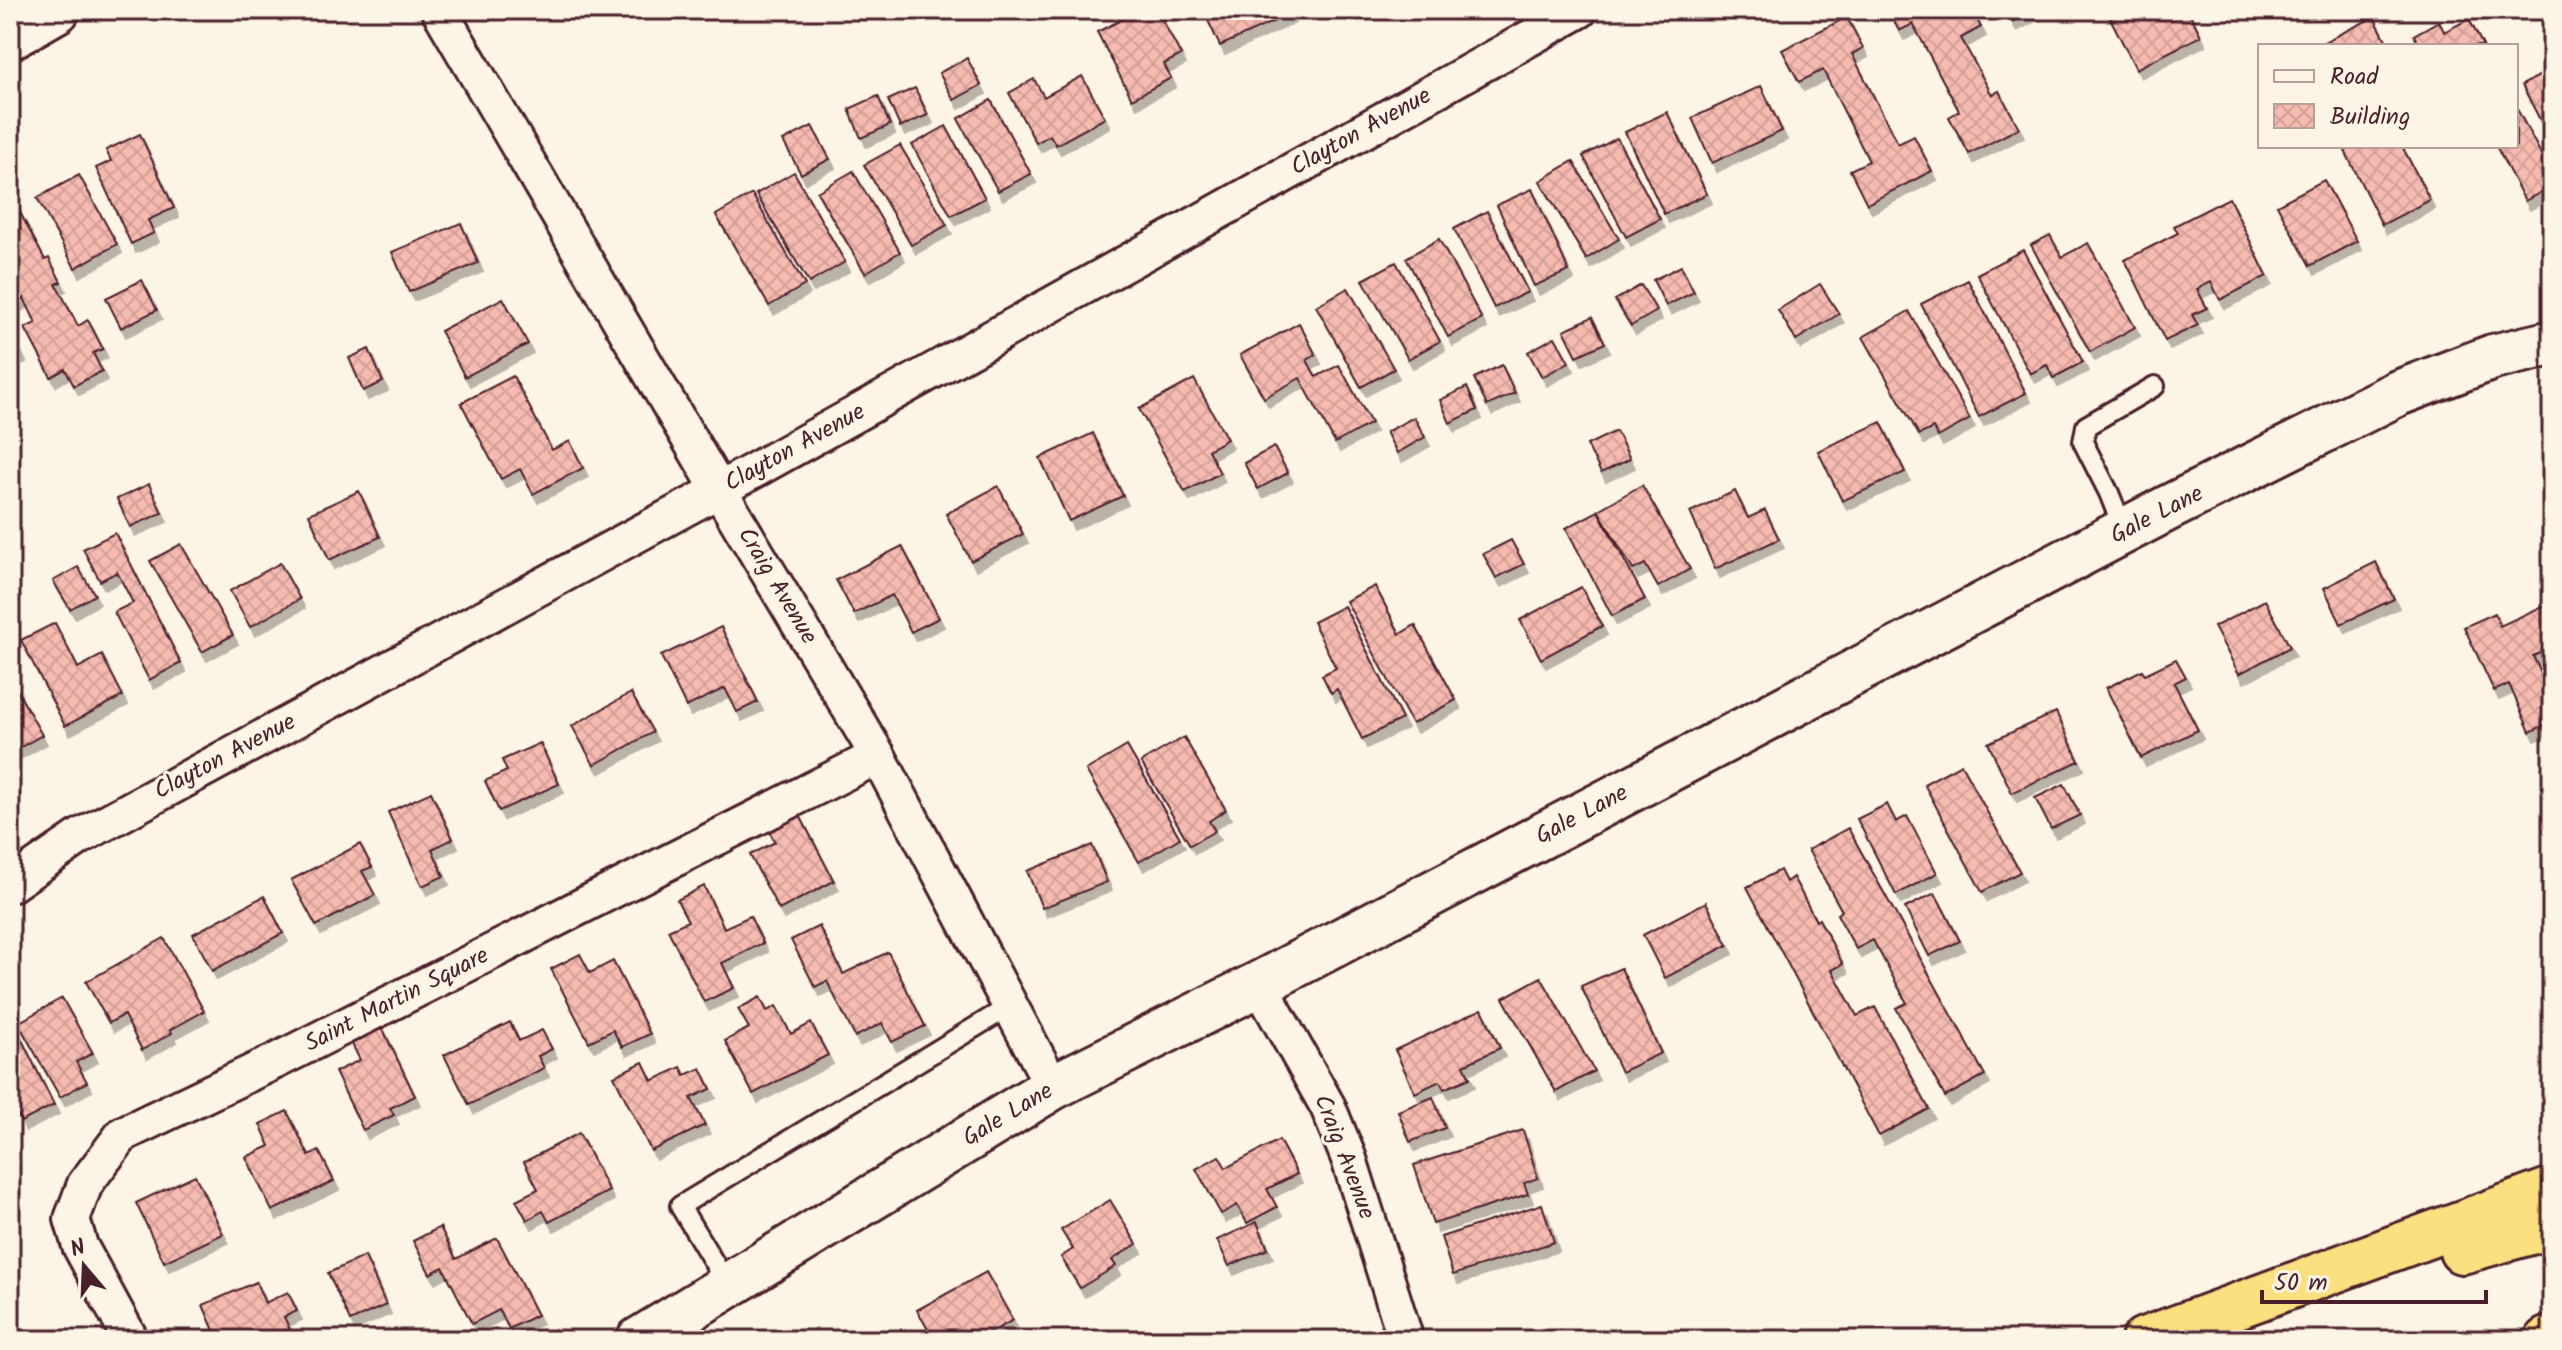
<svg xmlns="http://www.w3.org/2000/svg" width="2562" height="1350" font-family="Kalam,sans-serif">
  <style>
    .building { fill: url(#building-cross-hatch); stroke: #4a1f2b; stroke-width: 2; filter: url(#shadow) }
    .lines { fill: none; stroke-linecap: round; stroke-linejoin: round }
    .service-casing { stroke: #4a1f2b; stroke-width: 24 }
    .minor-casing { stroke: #4a1f2b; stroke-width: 40 }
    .tertiary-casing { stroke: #4a1f2b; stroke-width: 50 }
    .motorway-casing { stroke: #4a1f2b; stroke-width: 50 }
    .service { stroke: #fcf5e5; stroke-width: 18 }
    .minor { stroke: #fcf5e5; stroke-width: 34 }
    .tertiary { stroke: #fcf5e5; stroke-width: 44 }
    .motorway { stroke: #fce080; stroke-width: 44 }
    .labels { text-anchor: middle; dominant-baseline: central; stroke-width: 6; stroke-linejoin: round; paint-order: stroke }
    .street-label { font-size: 24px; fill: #4a1f2b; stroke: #fcf5e5 }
  </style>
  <defs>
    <pattern id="building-cross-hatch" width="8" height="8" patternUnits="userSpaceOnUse" patternTransform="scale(2)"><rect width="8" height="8" fill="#f6bbaf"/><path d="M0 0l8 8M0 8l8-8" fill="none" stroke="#d4a097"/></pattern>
    <filter id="shadow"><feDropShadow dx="5" dy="9" stdDeviation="0" flood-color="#0004"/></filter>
  </defs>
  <rect width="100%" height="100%" fill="#fcf5e5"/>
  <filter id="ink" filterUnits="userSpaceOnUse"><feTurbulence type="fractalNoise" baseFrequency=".0125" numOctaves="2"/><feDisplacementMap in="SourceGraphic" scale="16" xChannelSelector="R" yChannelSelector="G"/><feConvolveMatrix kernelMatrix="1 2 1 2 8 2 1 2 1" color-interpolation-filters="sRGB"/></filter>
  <g filter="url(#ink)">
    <g class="building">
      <polygon points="1141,10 1157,10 1181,55 1164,64 1171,78 1132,99 1097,32"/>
      <polygon points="1203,10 1288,10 1290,14 1220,46"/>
      <polygon points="1888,10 1972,10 1981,27 1961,38 1992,95 1999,91 2019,128 1969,154 1949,117 1959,111 1913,24 1899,31"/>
      <polygon points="2005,10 2034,10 2012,22"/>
      <polygon points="2106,10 2188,10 2201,36 2136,69"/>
      <polygon points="1847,17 1863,48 1852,54 1898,144 1914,136 1932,171 1867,204 1850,170 1869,161 1823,70 1799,82 1782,50"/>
      <polygon points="2374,17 2389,46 2316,46"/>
      <polygon points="2469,19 2483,46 2419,46 2414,35 2439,21 2444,32"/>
      <polygon points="967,58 981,85 954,100 939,73"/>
      <polygon points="2552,69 2552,137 2550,139 2522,85"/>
      <polygon points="1082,76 1105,118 1056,145 1050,135 1036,143 1009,93 1034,79 1044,97"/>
      <polygon points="1761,86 1782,131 1712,163 1692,118"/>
      <polygon points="915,88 928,115 900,127 888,100"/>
      <polygon points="878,96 890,125 861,138 849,109"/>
      <polygon points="991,100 1031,174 998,191 958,119"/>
      <polygon points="2516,107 2552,175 2552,186 2525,201 2496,146 2516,146"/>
      <polygon points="1667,112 1707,194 1664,214 1625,132"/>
      <polygon points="812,126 830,159 801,174 783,141"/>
      <polygon points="946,126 985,198 951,216 912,145"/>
      <polygon points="140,134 174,208 148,220 154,233 131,244 96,168 111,161 106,150"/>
      <polygon points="1617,138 1660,219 1626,237 1583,156"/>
      <polygon points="900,145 947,225 911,245 864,165"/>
      <polygon points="2355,146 2402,146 2430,200 2382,225 2345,151"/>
      <polygon points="1573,161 1619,239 1586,259 1540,181"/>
      <polygon points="853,171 900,252 865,273 817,192"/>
      <polygon points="794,172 845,262 809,283 756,194"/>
      <polygon points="79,175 117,244 75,268 37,198"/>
      <polygon points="2324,180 2357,241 2310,266 2277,205"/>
      <polygon points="1532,189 1569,271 1534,286 1497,205"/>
      <polygon points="752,194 805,285 769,306 716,215"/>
      <polygon points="2229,198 2267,276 2220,300 2211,282 2197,289 2207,308 2192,315 2198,325 2165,341 2125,260 2178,233 2174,226"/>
      <polygon points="15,203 45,260 49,258 61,282 56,284 78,326 88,320 103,349 93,353 102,371 74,386 65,369 51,377 25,328 36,323 24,298 10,305 10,205"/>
      <polygon points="1487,211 1528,292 1494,308 1454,229"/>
      <polygon points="461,223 478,263 409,292 392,252"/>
      <polygon points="2050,235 2062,257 2088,243 2135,327 2090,352 2031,245"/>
      <polygon points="1439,239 1482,319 1448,337 1406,258"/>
      <polygon points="2023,250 2083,362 2053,378 2047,365 2030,374 1977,274"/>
      <polygon points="1396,262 1440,341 1408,359 1363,280"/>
      <polygon points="1681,266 1694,292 1666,306 1653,280"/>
      <polygon points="142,280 157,310 121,328 106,298"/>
      <polygon points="1968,280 2026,393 1979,417 1921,304"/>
      <polygon points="1820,284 1839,314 1796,340 1778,310"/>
      <polygon points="1641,285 1657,311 1631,326 1615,300"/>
      <polygon points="1348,288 1394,369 1361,387 1316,306"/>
      <polygon points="503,298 528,344 465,377 440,331"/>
      <polygon points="1909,311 1970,419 1938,437 1933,428 1919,435 1863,337"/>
      <polygon points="1592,317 1605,343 1577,356 1564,330"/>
      <polygon points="1299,323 1316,355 1307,360 1316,377 1339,365 1371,423 1335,443 1300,378 1264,398 1240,355"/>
      <polygon points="10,331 21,353 10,358"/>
      <polygon points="1555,337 1569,362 1542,377 1528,352"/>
      <polygon points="369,349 383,382 363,391 349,358"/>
      <polygon points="1502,365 1515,393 1487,406 1474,378"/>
      <polygon points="513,376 552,450 570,441 583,468 533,494 520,469 501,479 461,403"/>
      <polygon points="1194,379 1227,439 1208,450 1220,473 1185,492 1139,409"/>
      <polygon points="1467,387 1477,410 1450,423 1440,400"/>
      <polygon points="1414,417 1425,437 1397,453 1386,432"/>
      <polygon points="1881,422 1905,472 1842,501 1818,451"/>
      <polygon points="1616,431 1630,459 1601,473 1587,445"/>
      <polygon points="1093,433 1123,496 1069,521 1040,458"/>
      <polygon points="1274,447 1288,473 1258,489 1244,463"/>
      <polygon points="149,484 162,513 130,527 117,499"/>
      <polygon points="1642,485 1690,569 1658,587 1645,564 1633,570 1598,510"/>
      <polygon points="998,486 1023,534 971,561 946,514"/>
      <polygon points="359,491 380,537 329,560 309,514"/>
      <polygon points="1735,491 1748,518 1765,510 1779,539 1715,569 1690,512"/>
      <polygon points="1598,511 1645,599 1612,616 1566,528"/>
      <polygon points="115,533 181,663 149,680 114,612 133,603 117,572 100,581 83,549"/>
      <polygon points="1511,540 1524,564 1496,578 1483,554"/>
      <polygon points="181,544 233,635 202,652 150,561"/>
      <polygon points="902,546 939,618 911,632 892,595 854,614 836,580"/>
      <polygon points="2376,562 2394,599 2341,624 2324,588"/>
      <polygon points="280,563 300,599 250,627 230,591"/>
      <polygon points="78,567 95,595 70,609 53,581"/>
      <polygon points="1375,586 1400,634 1415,625 1456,700 1412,724 1346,601"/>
      <polygon points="1581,587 1602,626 1541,659 1520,620"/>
      <polygon points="2265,600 2290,647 2239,674 2214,627"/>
      <polygon points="2552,602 2552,648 2533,656 2546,684 2552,682 2552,722 2530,732 2509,684 2494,691 2464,627 2495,613 2500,626"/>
      <polygon points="1344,606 1402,719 1362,739 1337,689 1331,693 1322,675 1336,668 1313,622"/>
      <polygon points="55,623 78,668 102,655 123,696 65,726 21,640"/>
      <polygon points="721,627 758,702 737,712 725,688 686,707 661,656"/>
      <polygon points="2176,659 2186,677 2174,683 2198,730 2141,758 2106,688 2142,670 2145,674"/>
      <polygon points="14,685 42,735 12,752 15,757 10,760 10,688"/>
      <polygon points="631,693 653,732 594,765 572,726"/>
      <polygon points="2056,712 2079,761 2012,793 1988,743"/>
      <polygon points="1184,737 1226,810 1209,821 1215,831 1190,845 1141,762"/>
      <polygon points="540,743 559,784 499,811 485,781 507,771 502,760"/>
      <polygon points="1127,746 1180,838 1139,862 1086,770"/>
      <polygon points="1961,764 2020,872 1982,892 1924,784"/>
      <polygon points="2064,784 2080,815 2051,829 2035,798"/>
      <polygon points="431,792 453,839 432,849 444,876 422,886 388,812"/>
      <polygon points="1887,804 1896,822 1907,816 1937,873 1896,895 1857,819"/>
      <polygon points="795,806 834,881 779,910 750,855 775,842 764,822"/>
      <polygon points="1848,828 1985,1075 1945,1097 1896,1008 1907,1003 1873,940 1856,949 1837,914 1842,911 1808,850"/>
      <polygon points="360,844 372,867 362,871 375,895 316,926 291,880"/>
      <polygon points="1092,845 1107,882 1042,908 1027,871"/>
      <polygon points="1780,870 1786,882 1793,877 1816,921 1819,919 1843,964 1832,970 1857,1016 1875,1007 1929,1109 1879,1136 1747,887"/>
      <polygon points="704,886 724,928 750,916 763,943 722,963 734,988 704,1002 668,930 688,921 677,900"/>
      <polygon points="1935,893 1960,941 1929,956 1905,908"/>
      <polygon points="264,896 283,933 212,971 193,934"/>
      <polygon points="1706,902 1728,945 1665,978 1643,935"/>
      <polygon points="819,926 843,974 888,952 925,1026 892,1042 882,1023 855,1037 827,981 815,987 791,940"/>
      <polygon points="164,938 204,1011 170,1030 172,1033 142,1050 124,1015 109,1023 86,982"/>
      <polygon points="580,954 590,973 613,961 650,1034 622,1047 613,1030 589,1042 551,969"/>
      <polygon points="1621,968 1661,1053 1621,1072 1581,986"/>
      <polygon points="1541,977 1594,1071 1556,1092 1503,998"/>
      <polygon points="760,997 767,1011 776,1006 791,1034 811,1023 828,1055 753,1094 725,1041 749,1028 738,1009"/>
      <polygon points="62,998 93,1053 76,1062 87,1082 60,1097 18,1023"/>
      <polygon points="1482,1009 1500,1048 1464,1065 1470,1078 1444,1089 1440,1081 1415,1093 1395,1050"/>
      <polygon points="510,1022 519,1041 542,1030 552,1049 538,1056 544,1068 469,1105 444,1055"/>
      <polygon points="380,1023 415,1096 390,1108 394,1115 363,1130 335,1072 360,1060 349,1038"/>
      <polygon points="15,1026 54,1105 21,1122 10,1099 10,1029"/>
      <polygon points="643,1062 652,1081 681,1067 685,1075 701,1068 711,1089 691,1098 705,1125 651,1151 614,1076"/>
      <polygon points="1433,1097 1445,1128 1410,1142 1398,1111"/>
      <polygon points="287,1111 309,1156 319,1151 334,1181 272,1211 246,1157 270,1146 260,1124"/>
      <polygon points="1523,1130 1538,1178 1524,1183 1528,1194 1433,1224 1414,1165"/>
      <polygon points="579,1133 609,1191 549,1222 543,1211 527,1220 516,1200 538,1189 524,1162"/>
      <polygon points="1279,1140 1297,1174 1267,1189 1277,1207 1247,1223 1237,1205 1221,1214 1196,1169 1219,1156 1226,1168"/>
      <polygon points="195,1175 223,1234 164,1262 136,1203"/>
      <polygon points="1110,1200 1137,1244 1112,1260 1116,1266 1080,1288 1061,1257 1073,1249 1061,1230"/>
      <polygon points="1542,1204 1554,1242 1453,1275 1441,1237"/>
      <polygon points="1257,1222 1268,1249 1229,1266 1217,1240"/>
      <polygon points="440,1227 456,1259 497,1238 537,1315 509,1329 499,1310 472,1324 443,1267 430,1274 413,1241"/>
      <polygon points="365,1256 386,1305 350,1321 328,1273"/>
      <polygon points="986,1272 1013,1320 977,1340 934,1340 917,1310"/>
      <polygon points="256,1282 265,1303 288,1292 297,1311 284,1317 292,1334 277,1340 218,1340 203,1305"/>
    </g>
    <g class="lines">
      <g class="service-casing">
        <g id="service">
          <polyline points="2124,531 2109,493 2083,442 2086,426 2155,386"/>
          <polyline points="728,1286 680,1206 1010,1006"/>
        </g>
      </g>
      <g class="minor-casing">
        <g id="minor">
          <polyline points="439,10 719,490 878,756 1053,1087"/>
          <polyline points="10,885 81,836 719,490 1580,10"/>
          <polyline points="1259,984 1328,1107 1349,1159 1406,1340"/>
          <polyline points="131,1340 80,1246 72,1219 85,1184 123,1134 278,1060 878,756"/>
        </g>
      </g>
      <g class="tertiary-casing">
        <g id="tertiary">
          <polyline points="10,37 57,10"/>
          <polyline points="639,1340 1053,1087 1259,984 2168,508 2398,393 2493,357 2552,343"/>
        </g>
      </g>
      <g class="motorway-casing">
        <g id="motorway">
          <polyline points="2462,1251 2552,1226"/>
          <polyline points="2144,1340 2552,1190"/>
          <polyline points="2547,1340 2552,1338"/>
        </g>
      </g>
      <use href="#service" class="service"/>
      <use href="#minor" class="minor"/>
      <use href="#tertiary" class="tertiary"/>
      <use href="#motorway" class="motorway"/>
    </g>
  </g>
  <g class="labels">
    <g class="street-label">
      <text transform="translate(1361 132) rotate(-29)">Clayton Avenue</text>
      <text transform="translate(795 448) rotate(-29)">Clayton Avenue</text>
      <text transform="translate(2157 515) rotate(-27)">Gale Lane</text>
      <text transform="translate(777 586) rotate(59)">Craig Avenue</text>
      <text transform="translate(225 757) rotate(-28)">Clayton Avenue</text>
      <text transform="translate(1582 815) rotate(-28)">Gale Lane</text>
      <text transform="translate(397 1000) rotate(-27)">Saint Martin Square</text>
      <text transform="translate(1008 1115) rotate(-31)">Gale Lane</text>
      <text transform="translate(1344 1157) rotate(69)">Craig Avenue</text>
    </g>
  </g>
  <rect width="2562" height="1350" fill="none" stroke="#fcf5e5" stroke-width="40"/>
  <rect x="20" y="20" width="2522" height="1310" fill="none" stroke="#4a1f2b" stroke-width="3" filter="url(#ink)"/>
  <rect x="2258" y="44" width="260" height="104" fill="#fcf5e5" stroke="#b59f9b" stroke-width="2"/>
  <rect x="2274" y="70" width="40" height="12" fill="#fcf5e5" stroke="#b59f9b" stroke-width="2"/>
  <text x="2330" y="84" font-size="24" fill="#4a1f2b">Road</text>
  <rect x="2274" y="104" width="40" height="24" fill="url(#building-cross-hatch)" stroke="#b59f9b" stroke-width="2"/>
  <text x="2330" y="124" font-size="24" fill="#4a1f2b">Building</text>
  <g transform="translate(84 1266) rotate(341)" stroke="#fcf5e5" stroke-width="6" paint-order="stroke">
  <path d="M0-6L14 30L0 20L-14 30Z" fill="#4a1f2b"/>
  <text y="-12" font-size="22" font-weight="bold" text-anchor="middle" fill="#4a1f2b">N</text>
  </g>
  <path d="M2262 1290v12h224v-12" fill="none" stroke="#4a1f2b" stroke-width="4"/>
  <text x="2274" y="1290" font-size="24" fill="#4a1f2b" stroke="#fcf5e5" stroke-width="6" paint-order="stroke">50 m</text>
</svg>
